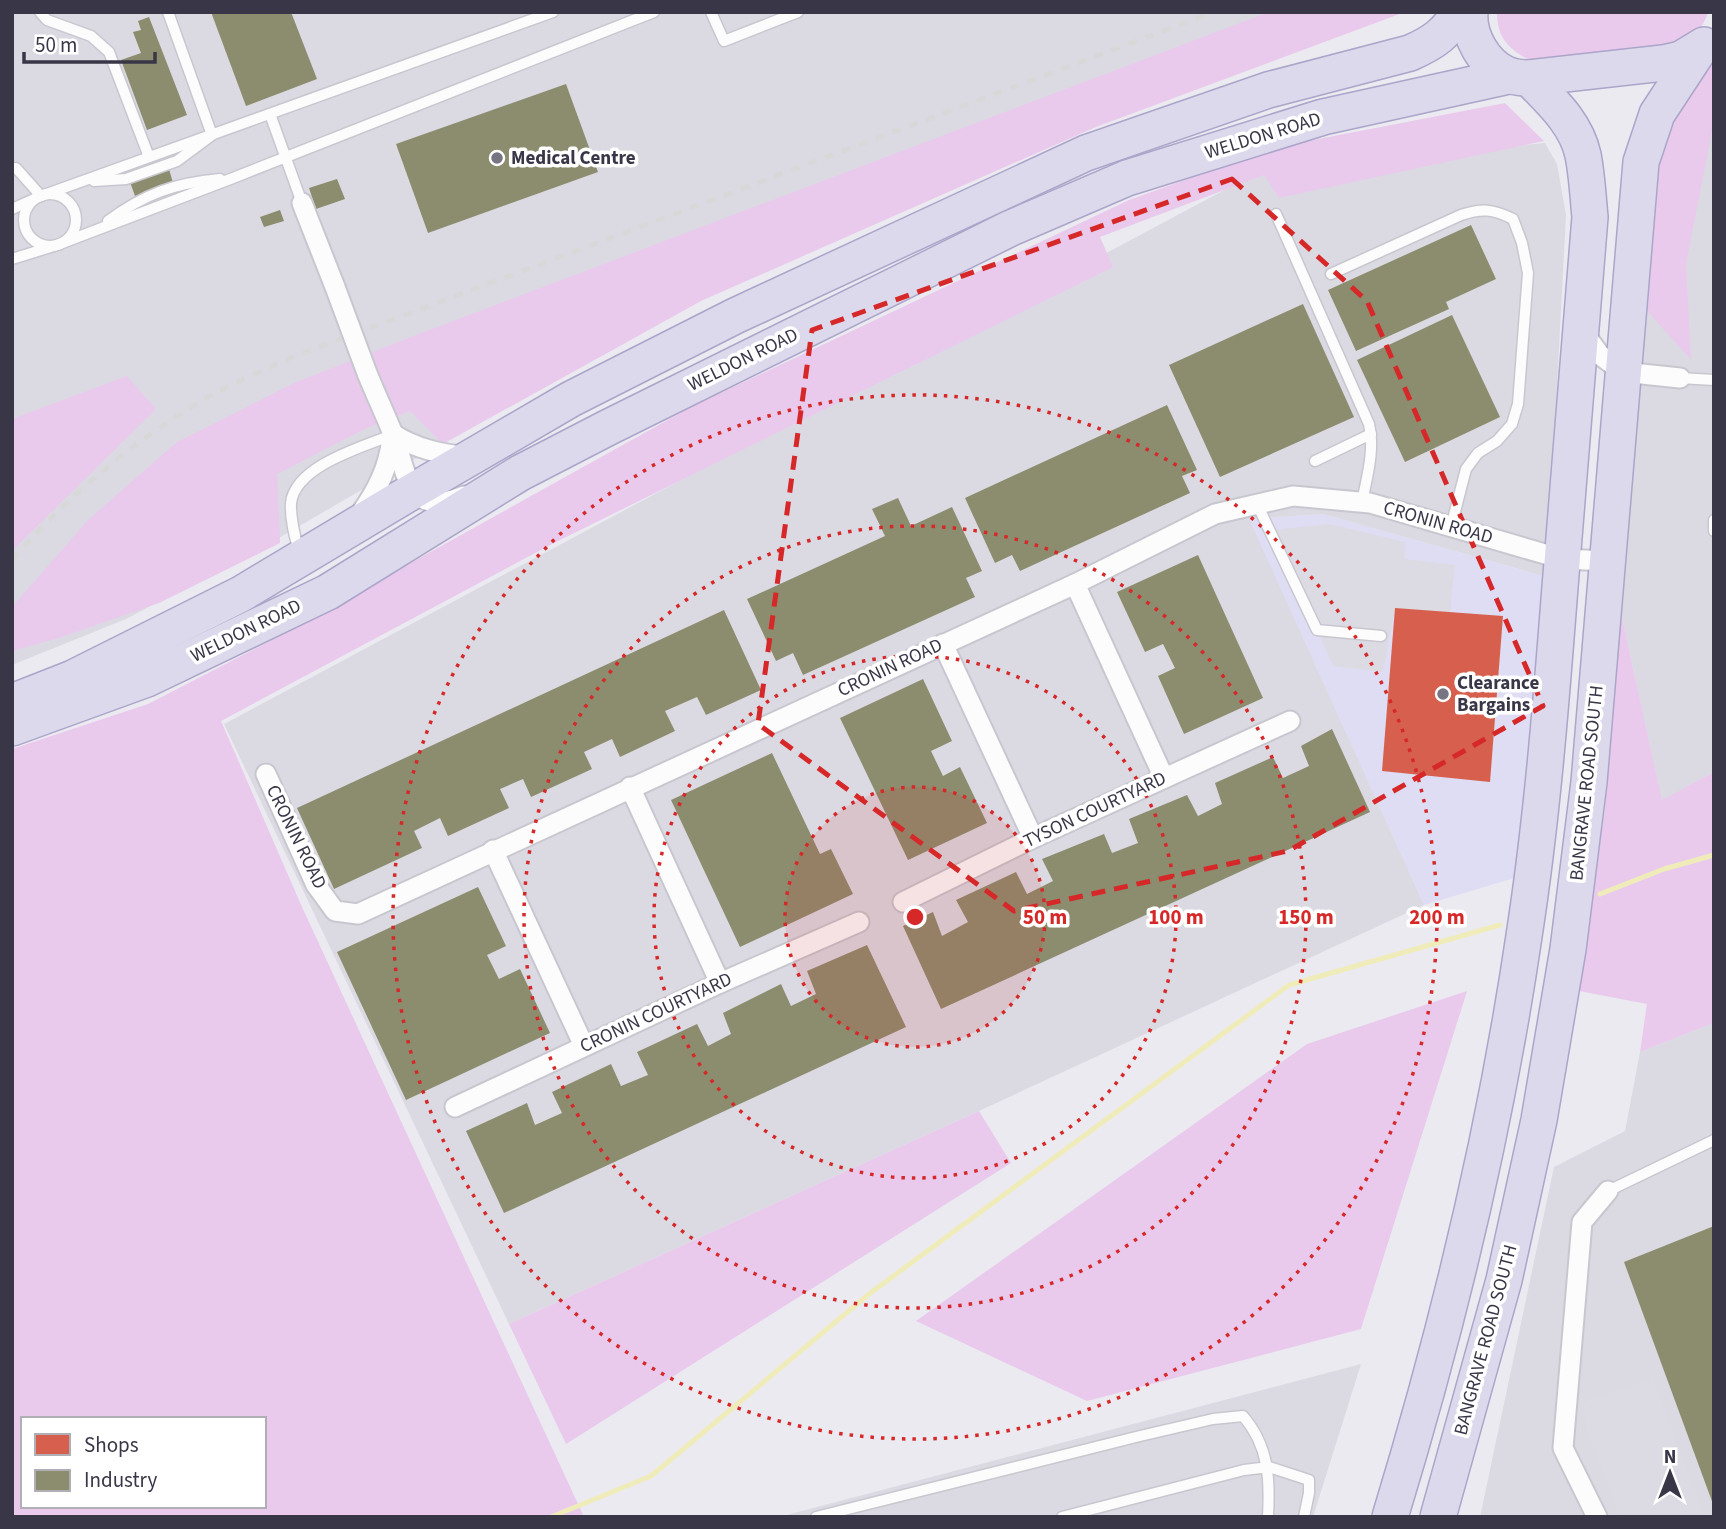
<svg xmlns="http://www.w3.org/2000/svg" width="1726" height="1529" font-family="'Source Sans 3',sans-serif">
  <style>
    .commercial { fill: #dfddf4 }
    .industrial { fill: #dbdae3 }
    .green { fill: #e9caec; fill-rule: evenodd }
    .parking { fill: #dcdbe3 }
    .shops { fill: #d6604d }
    .industry { fill: #8c8c6e }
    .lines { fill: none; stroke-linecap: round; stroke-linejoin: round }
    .stream { stroke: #efecba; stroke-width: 5 }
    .lane-casing { stroke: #c8c7cf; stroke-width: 13 }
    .street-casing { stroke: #c8c7cf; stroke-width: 23 }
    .highway-casing { stroke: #aba5c9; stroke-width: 38 }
    .lane { stroke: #fcfcfd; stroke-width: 10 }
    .street { stroke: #fcfcfd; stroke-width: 19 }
    .highway { stroke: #ddd9ec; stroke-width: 35 }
    .rail { stroke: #d8d8d9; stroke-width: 5; stroke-dasharray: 9 9; stroke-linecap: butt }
    .street-bridge-casing { stroke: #c8c7cf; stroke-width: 23; stroke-linecap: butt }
    .street-bridge { stroke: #fcfcfd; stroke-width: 19 }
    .marked { fill: none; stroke: #d62828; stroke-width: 5; stroke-dasharray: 14 9; stroke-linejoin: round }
    .ring { fill: none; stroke: #d62828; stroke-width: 3.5; stroke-dasharray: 3.5 7 }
    .poi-dot { fill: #777582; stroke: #fff; stroke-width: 2.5 }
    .labels { text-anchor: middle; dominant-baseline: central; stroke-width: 7; stroke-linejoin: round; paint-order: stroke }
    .street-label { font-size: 19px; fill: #383647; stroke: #fff }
    .poi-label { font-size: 19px; font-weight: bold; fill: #383647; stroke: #fff; text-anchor: start }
    .centre { fill: #d62828; stroke: #fff; stroke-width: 3.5 }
    .ring-label { font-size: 21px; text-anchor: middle; font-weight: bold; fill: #d62828; stroke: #fff; stroke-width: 7; stroke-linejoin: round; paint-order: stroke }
  </style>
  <rect width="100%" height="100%" fill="#ebeaf1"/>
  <polygon class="commercial" points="1323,514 1547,577 1518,877 1424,905 1248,519"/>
  <g class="industrial">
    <polygon points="12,12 1343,12 697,295 277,539 126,619 12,665"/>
    <polygon points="1714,130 1714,772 1662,801 1617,595 1654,139"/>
    <polygon points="1545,143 1557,164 1566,215 1547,577 1323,514 1249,519 1424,905 979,1111 509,1324 224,724 1260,171"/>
    <polygon points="1714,1023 1714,1517 1480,1517 1554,1167 1625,1131 1640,1052"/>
    <polygon points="1361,1364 1313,1517 779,1517"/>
  </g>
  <g class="green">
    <polygon points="1269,12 1405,12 1096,127 701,301 443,444 410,411 365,429 277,474 280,543 159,603 59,638 12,651 12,607 88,520 177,442 294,383 416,335"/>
    <path d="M1497,12H1708C1704,26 1695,35 1684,45L1533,62C1510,50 1497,40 1497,12Z"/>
    <polygon points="1714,64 1714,121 1686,264 1691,360 1641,304 1658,151 1686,85"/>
    <path d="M1505,103L1544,141L1279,198L1264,175L1100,237L1113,267L552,544L221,721L302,907L584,1517H12V749L148,704L276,638L691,407L1129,200L1277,147ZM23,1419H264V1506H23Z"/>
    <polygon points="127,376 156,409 12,551 12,419"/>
    <polygon points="1617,595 1662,800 1714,772 1714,1023 1640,1052 1647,1004 1579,991 1605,808"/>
    <polygon points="1467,991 1361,1329 1087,1401 916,1321 1307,1044"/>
    <polygon points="979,1111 1011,1163 566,1444 509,1324"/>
  </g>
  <g class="parking">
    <polygon points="1329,524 1405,542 1405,559 1455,565 1450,613 1395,608 1383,672 1333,666 1273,530"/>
    <polygon points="1653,1379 1705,1517 1620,1517 1588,1434 1582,1403"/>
  </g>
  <polygon class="shops" points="1395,608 1503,616 1490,782 1382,771"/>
  <g class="industry">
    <polygon points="211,12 291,12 317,79 246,106"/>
    <polygon points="149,17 187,115 147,130 121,60 141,53 133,32 141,30 138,21"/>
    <polygon points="566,84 598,172 428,233 396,144"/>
    <polygon points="169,169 173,183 135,196 130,182"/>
    <polygon points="337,179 345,199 316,209 309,188"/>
    <polygon points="280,210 284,221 264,227 260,217"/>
    <polygon points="1471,225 1496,279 1446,302 1449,309 1356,351 1328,290"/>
    <polygon points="1303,304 1354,417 1220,477 1169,365"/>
    <polygon points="1452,315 1500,417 1405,462 1357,360"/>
    <polygon points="1167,405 1197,470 1182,476 1190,493 1020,571 1012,555 995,563 965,498"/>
    <polygon points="898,498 911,526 952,507 982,571 966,578 975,597 803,675 793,653 776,661 747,599 885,536 872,509"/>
    <polygon points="1198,555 1263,698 1184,734 1158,676 1175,668 1163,644 1145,652 1117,592"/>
    <polygon points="724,610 761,690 706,715 697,697 665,711 675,731 620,757 612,739 584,752 592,769 531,797 523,779 500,789 509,808 448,836 440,818 414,831 422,848 334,889 297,808"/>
    <polygon points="923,679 952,741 931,751 943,776 960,767 987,823 908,860 840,718"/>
    <polygon points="1332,729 1370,812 941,1009 903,926 933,912 942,936 968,922 956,900 1016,872 1027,894 1053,881 1042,859 1104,834 1112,853 1138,843 1129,819 1187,795 1198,816 1222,804 1215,783 1273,757 1283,778 1309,766 1301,746"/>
    <polygon points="772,753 820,854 831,849 853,894 740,947 671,800"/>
    <polygon points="478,887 506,946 487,955 499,979 520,969 550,1033 406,1100 337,952"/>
    <polygon points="867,945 906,1027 504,1213 466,1131 527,1103 535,1125 562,1113 552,1092 611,1064 621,1086 648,1075 637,1052 697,1024 708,1046 731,1034 723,1013 781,984 791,1006 816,994 807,971"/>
    <polygon points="1714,1226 1714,1504 1713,1504 1624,1262"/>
  </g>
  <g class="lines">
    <g class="stream">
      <polyline points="1600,894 1664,869 1714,855"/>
      <polyline points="551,1517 651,1476 869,1294 1289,985 1500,925"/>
    </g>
    <g class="lane-casing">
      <g id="lane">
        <polyline points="40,12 47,20 91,36 109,52 149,157"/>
        <polyline points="711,12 724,41 798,12"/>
        <polyline points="270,114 302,203"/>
        <polyline points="12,168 16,168 41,196"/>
        <polyline points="94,181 126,179 177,161 212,135 168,12"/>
        <circle cx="50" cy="220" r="26"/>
        <polyline points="12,209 41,196 553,12"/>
        <path d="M1276,214L1369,424C1375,449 1367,477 1362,502"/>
        <path d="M108,221C144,194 175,183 220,179"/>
        <polyline points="12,259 57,245 233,178 654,12"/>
        <path d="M1331,274L1461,215C1482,208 1493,209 1513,219L1522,243L1528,273L1518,404L1512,424L1497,441L1478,453L1466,469L1451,527"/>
        <polyline points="1680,378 1714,380"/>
        <polyline points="1315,461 1371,434"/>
        <polyline points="1257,504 1317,630 1381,636"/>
        <polyline points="1714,520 1714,531"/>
        <path d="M299,552C295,537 290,519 291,503C295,466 362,447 392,435"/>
        <polyline points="1608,1191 1714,1140"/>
        <path d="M816,1517L1140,1436L1213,1419L1243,1416C1269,1446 1270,1479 1268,1517"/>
        <polyline points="1062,1517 1244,1470 1269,1467 1309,1480 1309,1493 1304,1517"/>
      </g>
    </g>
    <g class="street-casing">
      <g id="street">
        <polyline points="302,203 335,287"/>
        <polyline points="1581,329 1600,355 1623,372 1680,378"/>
        <path d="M367,373C375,393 385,414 393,434C407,473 408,519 464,496"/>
        <path d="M393,434C416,449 441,454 468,457"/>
        <path d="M361,513C378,489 388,468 392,439"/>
        <polyline points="1075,584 1164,778"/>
        <polyline points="943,644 1033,838"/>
        <polyline points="266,774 316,885 335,911 358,914 1075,584 1215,514 1293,496 1370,503 1562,559 1608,561"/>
        <polyline points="630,787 720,983"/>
        <polyline points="493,850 584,1046"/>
        <polyline points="903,902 1033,838 1290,721"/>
        <polyline points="455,1107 720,983 859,922"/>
        <polyline points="1597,1517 1563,1448 1582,1222 1608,1191"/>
      </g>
    </g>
    <g class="highway-casing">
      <g id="highway">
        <path d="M1470,12C1468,36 1484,64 1506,74C1513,77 1521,78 1529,78L1663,63L1681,59L1704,45"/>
        <path d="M12,702L73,678L241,594L413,491L571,399L735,316L1086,153L1268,90L1410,53C1435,42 1445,34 1460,12"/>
        <polyline points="12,728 147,679 328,592 520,473 609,427 1011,228 1127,178 1323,117 1509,76"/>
        <path d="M1390,1517C1448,1327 1495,1133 1524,936C1542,820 1551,704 1560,587C1570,463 1580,340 1590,217C1588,197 1587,175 1583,155C1576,123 1551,101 1529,78"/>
        <polyline points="1438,1517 1504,1280 1539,1120 1568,949 1589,782 1641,162 1657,114 1699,50"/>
      </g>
    </g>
    <use href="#lane" class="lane"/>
    <use href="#street" class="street"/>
    <use href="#highway" class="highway"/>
    <path class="rail" d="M12,560C67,496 135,440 208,397C234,382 263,371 290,358L1214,12"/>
    <g class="street-bridge-casing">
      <polyline id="street-bridge" points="335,287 367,373"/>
    </g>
    <use href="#street-bridge" class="street-bridge"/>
  </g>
  <path class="marked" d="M1232,179L1367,301L1543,706L1288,851L1014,911L758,724L812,330Z"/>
  <circle cx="915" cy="917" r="130" fill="#d62828" fill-opacity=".12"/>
  <g class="ring">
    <circle cx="915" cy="917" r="130"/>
    <circle cx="915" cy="917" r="261"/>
    <circle cx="915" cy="917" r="391"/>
    <circle cx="915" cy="917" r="522"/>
  </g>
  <g class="poi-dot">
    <circle cx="497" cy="158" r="7"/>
    <circle cx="1443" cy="694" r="7"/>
  </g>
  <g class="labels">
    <g class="street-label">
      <text transform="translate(1263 136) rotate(-17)">WELDON ROAD</text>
      <text transform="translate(743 360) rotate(-26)">WELDON ROAD</text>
      <text transform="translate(1438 523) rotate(16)">CRONIN ROAD</text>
      <text transform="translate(246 631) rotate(-26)">WELDON ROAD</text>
      <text transform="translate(890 668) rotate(-25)">CRONIN ROAD</text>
      <text transform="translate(1587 783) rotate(-84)">BANGRAVE ROAD SOUTH</text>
      <text transform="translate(1095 810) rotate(-25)">TYSON COURTYARD</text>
      <text transform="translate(296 837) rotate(64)">CRONIN ROAD</text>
      <text transform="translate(656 1013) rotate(-25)">CRONIN COURTYARD</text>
      <text transform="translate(1486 1340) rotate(-75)">BANGRAVE ROAD SOUTH</text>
    </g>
    <g class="poi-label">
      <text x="511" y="158">Medical Centre</text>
      <text x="1457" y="683">Clearance<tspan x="1457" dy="22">Bargains</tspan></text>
    </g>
  </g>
  <circle cx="915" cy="917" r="10" class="centre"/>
  <g class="ring-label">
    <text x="1045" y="924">50 m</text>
    <text x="1176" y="924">100 m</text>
    <text x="1306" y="924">150 m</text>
    <text x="1437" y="924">200 m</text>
  </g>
  <rect width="1726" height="1529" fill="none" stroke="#383647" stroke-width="28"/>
  <rect x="21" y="1417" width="245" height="91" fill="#ffffff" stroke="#afafb5" stroke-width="2"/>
  <rect x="35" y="1434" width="35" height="21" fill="#d6604d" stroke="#afafb5" stroke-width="2"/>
  <text x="84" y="1452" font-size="21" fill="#383647">Shops</text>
  <rect x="35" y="1470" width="35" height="21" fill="#8c8c6e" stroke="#afafb5" stroke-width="2"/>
  <text x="84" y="1487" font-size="21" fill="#383647">Industry</text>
  <g transform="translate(1670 1473)" stroke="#ffffff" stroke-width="5" paint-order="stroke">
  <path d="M0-5L12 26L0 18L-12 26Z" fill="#383647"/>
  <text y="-10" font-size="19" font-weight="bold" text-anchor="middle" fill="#383647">N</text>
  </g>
  <path d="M24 52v10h131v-10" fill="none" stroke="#383647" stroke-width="3.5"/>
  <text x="35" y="52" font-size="21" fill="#383647" stroke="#ffffff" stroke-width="5" paint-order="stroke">50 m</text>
</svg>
